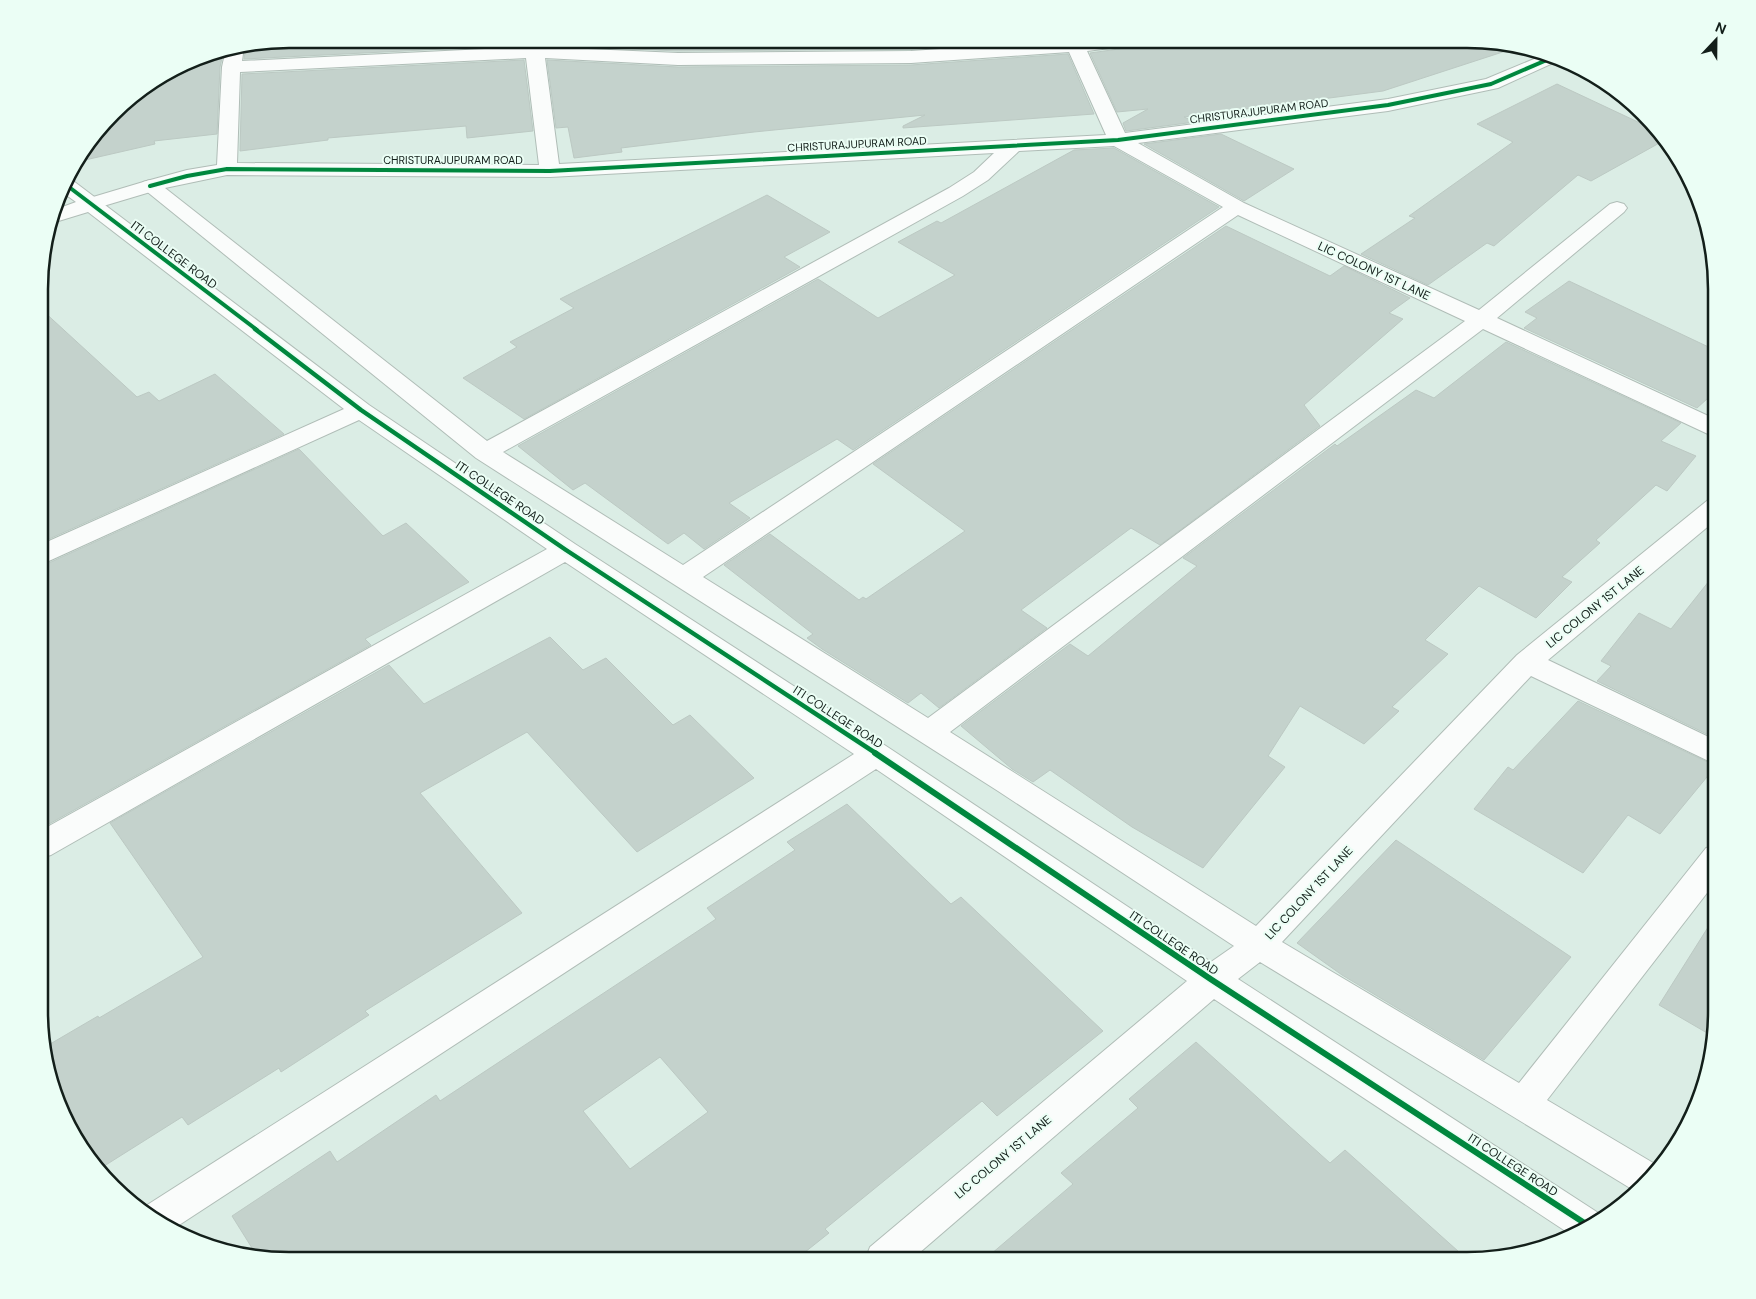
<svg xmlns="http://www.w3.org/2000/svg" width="1756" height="1299" font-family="'DM Sans',sans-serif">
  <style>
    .building { fill: #c4d2cc; stroke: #bcc9c3; fill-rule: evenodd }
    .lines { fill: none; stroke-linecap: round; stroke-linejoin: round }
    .minor-casing { stroke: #b0bdb7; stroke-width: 2 }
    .major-casing { stroke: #b0bdb7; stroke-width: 2 }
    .minor { fill: #fafcfb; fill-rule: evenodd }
    .major { fill: #fafcfb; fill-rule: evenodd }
    .cycleway-far2-casing { stroke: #ebfef5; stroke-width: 6 }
    .cycleway-far1-casing { stroke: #ebfef5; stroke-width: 8 }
    .cycleway-casing { stroke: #ebfef5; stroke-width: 9 }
    .cycleway-far2 { stroke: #00873e; stroke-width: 4 }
    .cycleway-far1 { stroke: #00873e; stroke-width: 4.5 }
    .cycleway { stroke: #00873e; stroke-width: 6 }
    .labels { text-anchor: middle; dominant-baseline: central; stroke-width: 4; stroke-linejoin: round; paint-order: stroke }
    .far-street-label { font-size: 11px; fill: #131f1a; stroke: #ebfef5 }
    .street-label { font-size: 12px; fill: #131f1a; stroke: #ebfef5 }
    .rim { fill: none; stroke: #131f1a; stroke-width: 2.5 }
  </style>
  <rect width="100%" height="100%" fill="#dbede5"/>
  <g class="building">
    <polygon points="288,39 522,39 523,45 244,59 246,46"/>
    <polygon points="544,39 1061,39 911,49 678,51 545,45"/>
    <polygon points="1152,39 1484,39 1518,47 1383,91 1184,117 1195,122 1126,131 1123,123 1148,109 1117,112 1090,53 1147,45"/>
    <polygon points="224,49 220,67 217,134 154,141 155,144 72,163 124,100 208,52"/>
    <polygon points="1068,54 1094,114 903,128 903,126 925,115 754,132 621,148 622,152 574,158 568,127 556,128 547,60 678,67 911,65"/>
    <polygon points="524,60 533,131 467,138 466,126 328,138 328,140 240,151 242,74"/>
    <polygon points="1557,84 1655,130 1663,141 1591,181 1578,175 1494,246 1487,243 1428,285 1361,254 1415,218 1409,216 1513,142 1477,124"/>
    <polygon points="1221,134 1294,169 1244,201 1144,144"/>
    <polygon points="1114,148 1219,207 853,450 837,439 729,503 750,518 704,549 684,533 668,544 585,483 573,490 518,446 818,279 878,318 955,275 898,242 937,221 941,223 1074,150"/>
    <polygon points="767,195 830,232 784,257 800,267 524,419 463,378 517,347 510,342 574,308 560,299"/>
    <polygon points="1226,226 1330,276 1344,266 1410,298 1389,313 1403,319 1304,405 1320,426 1160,545 1131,528 1021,610 1047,628 939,708 921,693 908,703 822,649 807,638 813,634 724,565 770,534 859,600 863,597 866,599 965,531 873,464"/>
    <polygon points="1569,281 1717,351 1717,390 1697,408 1524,328 1537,318 1525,312"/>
    <polygon points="41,309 137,397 149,392 159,401 215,374 284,434 40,543"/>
    <polygon points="1506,342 1681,423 1661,441 1696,456 1667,491 1656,485 1596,540 1600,543 1562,577 1572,582 1536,618 1479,586 1425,640 1448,654 1392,707 1399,711 1364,744 1300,706 1268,756 1285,767 1203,868 1132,827 1050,770 1033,782 1012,769 961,726 1070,644 1088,656 1197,566 1183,558 1335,444 1337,446 1416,390 1434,398"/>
    <polygon points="299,449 383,536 406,523 469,582 365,639 371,645 40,829 40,567"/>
    <polygon points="1717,571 1717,739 1597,681 1611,666 1601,661 1639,613 1671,629"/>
    <polygon points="550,637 583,670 606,658 673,725 690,715 754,778 637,852 527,732 420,793 522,913 365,1011 369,1015 281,1072 279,1068 188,1125 182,1117 101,1168 92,1157 59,1100 45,1047 98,1016 99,1018 203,957 110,823 389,665 424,704"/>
    <polygon points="1578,701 1716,766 1660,834 1628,815 1583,873 1474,809 1508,767 1513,770"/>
    <path d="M847,804L951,904L961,897L1103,1031L997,1116L982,1101L825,1229L829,1233L795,1260H272L257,1256L232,1216L330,1151L337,1162L436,1095L440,1101L716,919L707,908L795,850L787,842ZM660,1057L708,1112L630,1169L583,1111Z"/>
    <polygon points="1396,840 1571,957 1484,1060 1342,975 1297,943"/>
    <polygon points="1717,913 1717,1027 1714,1037 1659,1005"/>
    <polygon points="1196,1042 1330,1163 1345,1150 1468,1260 984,1260 1073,1184 1061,1173 1138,1108 1129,1099"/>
  </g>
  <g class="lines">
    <g class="minor-casing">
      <path id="minor" d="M524,39H542L543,47L678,53L911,51L1075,40L1150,39L1147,43L1141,44L1087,51L1125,133L1388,99L1486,79L1546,54L1564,58L1498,88L1388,111L1138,143L1244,203L1479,310L1610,204L1617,202L1624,204L1627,208L1624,212L1497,318L1717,420V437L1708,434L1483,329L950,732L1256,926L1517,655L1708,500L1717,498V519L1548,660L1717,741V765L1531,676L1282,942L1519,1083L1706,848L1717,845V880L1547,1100L1660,1167L1656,1175L1635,1191L1260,962L1238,979L1603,1216L1573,1236L1214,999L911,1260H865L870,1247L1187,981L876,769L173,1229L143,1210L144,1207L854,754L565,562L51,855L40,858V831L547,549L359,420L40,565V545L344,409L88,212L52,223L57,209L76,202L62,192L67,178L72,180L369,405L575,544L886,746L1211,962L1234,946L998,791L476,458L140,186L143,182L187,170L217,165L222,67L226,49L244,46L242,61L525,47ZM1069,52L1106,135L559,164L545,58L678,65L911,63ZM526,58L539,165L237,163L240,72ZM1114,146L1223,207L683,565L503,452L963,196L988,180L1019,151ZM994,153L974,172L949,188L487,441L165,188L227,175L550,177ZM1238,215L1465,321L928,718L703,577Z"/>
    </g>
    <g class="major-casing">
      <polygon id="major" points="150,180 157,182 160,186 157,190 90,210 83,208 80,204 83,200"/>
    </g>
    <use href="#minor" class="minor"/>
    <use href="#major" class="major"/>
    <g class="cycleway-far2-casing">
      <g id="cycleway-far2">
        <polyline points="65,184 257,330"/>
        <polyline points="150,186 187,176 227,169 550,171 1118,140 1388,105 1491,84 1556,56"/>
      </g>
    </g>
    <g class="cycleway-far1-casing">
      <polyline id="cycleway-far1" points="255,329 361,410 566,550 877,754"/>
    </g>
    <g class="cycleway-casing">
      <polyline id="cycleway" points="875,753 1212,980 1589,1226"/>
    </g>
    <use href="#cycleway-far2" class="cycleway-far2"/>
    <use href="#cycleway-far1" class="cycleway-far1"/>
    <use href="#cycleway" class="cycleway"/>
  </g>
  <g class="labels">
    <g class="far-street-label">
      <text transform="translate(1259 111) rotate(-7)">CHRISTURAJUPURAM ROAD</text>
      <text transform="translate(857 144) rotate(-3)">CHRISTURAJUPURAM ROAD</text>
      <text x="453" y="160">CHRISTURAJUPURAM ROAD</text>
    </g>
    <g class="street-label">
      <text transform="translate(174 255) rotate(37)">ITI COLLEGE ROAD</text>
      <text transform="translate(1374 271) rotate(25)">LIC COLONY 1ST LANE</text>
      <text transform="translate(500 493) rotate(34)">ITI COLLEGE ROAD</text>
      <text transform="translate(1595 607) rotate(-39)">LIC COLONY 1ST LANE</text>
      <text transform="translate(838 717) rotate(33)">ITI COLLEGE ROAD</text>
      <text transform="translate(1309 893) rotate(-47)">LIC COLONY 1ST LANE</text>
      <text transform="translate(1174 943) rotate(34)">ITI COLLEGE ROAD</text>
      <text transform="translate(1003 1157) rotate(-40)">LIC COLONY 1ST LANE</text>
      <text transform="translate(1513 1165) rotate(33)">ITI COLLEGE ROAD</text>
    </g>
  </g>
  <path d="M0 0H1756V1299H0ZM289 48H1467A241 241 0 0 1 1708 289V1011A241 241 0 0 1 1467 1252H289A241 241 0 0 1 48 1011V289A241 241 0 0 1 289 48Z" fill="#ebfef5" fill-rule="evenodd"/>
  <path class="rim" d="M289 48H1467A241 241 0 0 1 1708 289V1011A241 241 0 0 1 1467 1252H289A241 241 0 0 1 48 1011V289A241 241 0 0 1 289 48Z"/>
  <g transform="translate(1716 40) rotate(22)" stroke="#ebfef5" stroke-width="4" paint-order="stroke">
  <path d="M0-4L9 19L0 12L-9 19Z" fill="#131f1a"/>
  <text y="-8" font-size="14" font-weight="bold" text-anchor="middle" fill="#131f1a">N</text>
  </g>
</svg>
